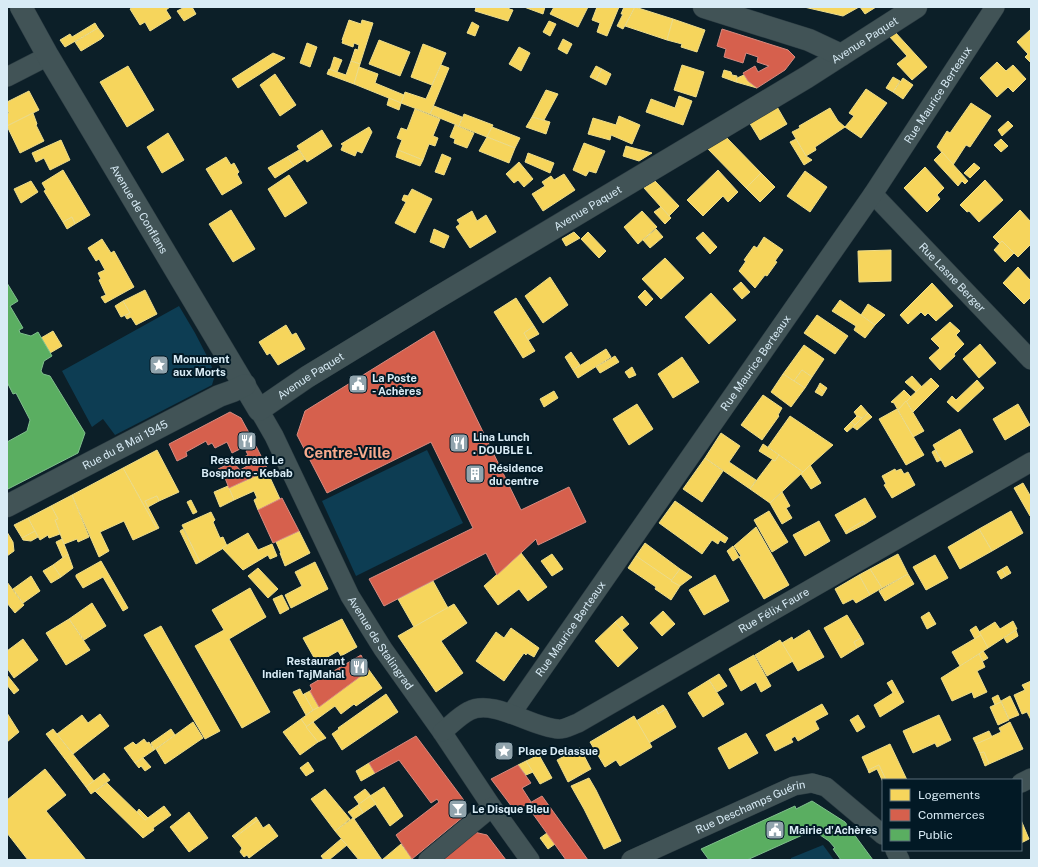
<svg xmlns="http://www.w3.org/2000/svg" width="1038" height="867" font-family="'Public Sans',sans-serif">
  <style>
    .green { fill: #0d3d53 }
    .homes { fill: #f6d55c; stroke: #eddc8a }
    .shops { fill: #d6604d; stroke: #d78a7f }
    .public { fill: #5aae61; stroke: #80c08d }
    .lines { fill: none; stroke-linecap: round; stroke-linejoin: round }
    .minor-casing { stroke: #2b3b42; stroke-width: 20 }
    .tertiary-casing { stroke: #2b3b42; stroke-width: 23 }
    .minor { stroke: #415356; stroke-width: 19 }
    .tertiary { stroke: #415356; stroke-width: 22 }
    .labels { text-anchor: middle; dominant-baseline: central; stroke-width: 4; stroke-linejoin: round; paint-order: stroke }
    .street-label { font-size: 11px; fill: #d8ebf5; stroke: #021925 }
    .poi-label { font-size: 11px; font-weight: bold; fill: #d8ebf5; stroke: #021925; text-anchor: start }
    .district-label { font-size: 15px; font-weight: bold; fill: #f8ab8d; stroke: #021925 }
  </style>
  <rect width="100%" height="100%" fill="#0c1f28"/>
  <g class="green">
    <polygon points="179,306 195,333 209,360 215,375 212,385 115,435 103,419 92,427 62,371"/>
    <polygon points="427,450 463,523 356,576 322,501"/>
    <polygon points="823,845 834,860 791,860 791,858"/>
  </g>
  <g class="homes">
    <polygon points="133,7 170,7 166,10 171,18 150,31 145,22 140,25 130,9"/>
    <polygon points="185,7 192,7 196,14 184,21 177,11"/>
    <polygon points="476,7 509,7 509,9 513,10 508,21 475,11"/>
    <polygon points="524,7 545,7 543,14"/>
    <polygon points="554,7 588,7 578,27 550,14"/>
    <polygon points="597,7 619,7 607,36 597,32 600,23 592,20"/>
    <polygon points="624,7 635,7 623,29 617,26 623,14 621,14"/>
    <polygon points="635,7 673,19 667,40 625,26"/>
    <polygon points="804,7 859,7 843,16"/>
    <polygon points="860,7 876,7 865,14"/>
    <polygon points="673,19 705,30 697,52 681,47 682,44 667,40"/>
    <polygon points="349,20 361,24 362,20 373,23 360,64 351,61 355,49 358,50 359,45 354,43 353,47 342,43 343,40 342,40"/>
    <polygon points="549,21 556,24 550,36 543,32"/>
    <polygon points="472,22 479,26 475,36 467,33"/>
    <polygon points="95,23 98,28 65,47 60,40 70,34 72,37"/>
    <polygon points="98,28 104,36 101,39 81,51 75,42"/>
    <polygon points="1031,29 1031,63 1025,57 1028,54 1017,42"/>
    <polygon points="895,32 927,67 912,80 897,64 907,56 889,36"/>
    <polygon points="563,39 572,44 567,54 558,49"/>
    <polygon points="379,40 410,52 400,76 369,64"/>
    <polygon points="307,43 317,47 310,67 300,63"/>
    <polygon points="423,44 446,53 432,85 411,77"/>
    <polygon points="519,47 530,53 521,71 509,64"/>
    <polygon points="273,53 285,58 238,88 232,79"/>
    <polygon points="334,57 342,60 337,72 330,70"/>
    <polygon points="351,61 360,64 354,84 327,74 329,69 346,75"/>
    <polygon points="997,62 1006,71 1013,65 1026,79 1013,92 1008,87 997,97 980,78"/>
    <polygon points="441,65 449,68 430,114 401,103 405,92 426,99"/>
    <polygon points="682,65 704,72 696,97 674,90"/>
    <polygon points="128,66 154,110 127,127 100,82"/>
    <polygon points="596,66 602,69 596,80 590,77"/>
    <polygon points="359,67 378,74 375,83 404,95 401,103 354,84"/>
    <polygon points="602,69 611,74 606,85 596,80"/>
    <polygon points="724,70 731,72 732,75 737,76 736,82 722,77"/>
    <polygon points="275,74 296,105 280,116 260,85"/>
    <polygon points="744,75 748,81 757,88 736,82 737,78"/>
    <polygon points="893,77 900,81 893,92 886,88"/>
    <polygon points="903,78 913,85 903,99 893,92"/>
    <polygon points="866,89 887,103 861,138 845,127 854,116 849,113"/>
    <polygon points="546,90 558,94 544,120 532,117"/>
    <polygon points="29,91 39,110 7,126 7,114 9,113 7,108 7,102"/>
    <polygon points="679,96 692,101 683,125 646,112 651,99 675,108"/>
    <polygon points="389,98 401,103 399,110 387,105"/>
    <polygon points="971,103 991,116 970,147 966,145 953,165 937,147 947,131 950,133"/>
    <polygon points="776,105 787,124 760,140 749,122"/>
    <polygon points="434,106 462,117 459,126 430,114"/>
    <polygon points="830,108 838,121 845,127 815,147 816,150 806,156 792,132 800,128 799,126"/>
    <polygon points="415,109 440,119 433,136 438,138 435,146 429,144 423,160 398,150 402,140 397,138 401,128 407,130"/>
    <polygon points="33,113 37,124 36,125 44,141 20,153 7,126"/>
    <polygon points="464,114 493,125 487,137 459,126"/>
    <polygon points="619,116 640,125 632,144 611,135 610,140 588,134 593,118 616,125"/>
    <polygon points="532,117 550,122 546,134 526,127"/>
    <polygon points="1008,121 1013,126 1002,136 998,130"/>
    <polygon points="455,125 474,133 467,148 454,143 455,139 450,137"/>
    <polygon points="369,127 372,132 362,153 357,151 355,156 341,150 343,145 341,144"/>
    <polygon points="492,127 520,138 515,148 487,137"/>
    <polygon points="322,130 332,146 307,162 297,146"/>
    <polygon points="168,133 184,160 162,173 147,147"/>
    <polygon points="487,137 515,148 509,163 479,151"/>
    <polygon points="726,137 761,173 746,188 707,148"/>
    <polygon points="796,139 806,156 812,160 804,165 790,142"/>
    <polygon points="1001,139 1008,146 1001,152 994,145"/>
    <polygon points="61,140 70,160 50,170 44,158 36,162 32,153"/>
    <polygon points="584,143 605,151 596,173 589,171 586,176 573,170"/>
    <polygon points="626,146 652,153 639,161 623,156"/>
    <polygon points="299,150 305,159 294,166 287,157"/>
    <polygon points="398,150 423,160 420,166 396,157"/>
    <polygon points="942,152 968,181 965,184 962,181 958,186 934,160"/>
    <polygon points="528,153 554,163 550,173 525,162"/>
    <polygon points="442,154 451,158 444,175 435,172"/>
    <polygon points="226,157 231,165 234,163 239,172 237,174 242,183 222,195 206,169"/>
    <polygon points="287,157 294,166 275,178 268,168"/>
    <polygon points="519,162 533,179 524,187 518,180 514,183 506,174"/>
    <polygon points="974,163 980,168 970,178 964,173"/>
    <polygon points="925,167 944,188 937,195 940,199 927,212 904,188"/>
    <polygon points="63,170 90,215 75,224 72,217 63,222 44,191 46,190 42,183"/>
    <polygon points="718,170 738,192 728,202 723,196 703,216 687,200"/>
    <polygon points="805,171 827,187 810,212 787,196"/>
    <polygon points="761,173 775,187 760,202 746,188"/>
    <polygon points="564,174 575,190 543,211 532,194 545,186 542,182 551,176 554,180"/>
    <polygon points="289,175 307,203 285,217 268,189"/>
    <polygon points="985,180 1003,200 979,222 969,211 967,212 960,205"/>
    <polygon points="31,181 38,192 21,203 14,189"/>
    <polygon points="655,181 679,206 669,216 644,188"/>
    <polygon points="412,189 432,199 415,233 395,223 406,202 402,200 404,195 408,196"/>
    <polygon points="661,207 671,218 665,224 654,212"/>
    <polygon points="231,210 255,249 233,262 209,224"/>
    <polygon points="1020,210 1031,222 1031,244 1018,257 1002,241 1000,244 993,237"/>
    <polygon points="472,211 477,221 486,215 496,232 470,248 456,227 460,224 457,220"/>
    <polygon points="642,211 657,227 638,244 624,227"/>
    <polygon points="72,217 75,224 67,229 63,222"/>
    <polygon points="434,229 449,236 444,248 430,242"/>
    <polygon points="656,229 663,237 650,248 643,240"/>
    <polygon points="574,232 580,238 566,246 562,239"/>
    <polygon points="588,232 606,251 599,258 581,239"/>
    <polygon points="703,232 717,247 710,254 696,238"/>
    <polygon points="764,237 783,250 775,261 777,262 767,276 765,275 755,288 739,271 746,261 744,260 754,246 757,248"/>
    <polygon points="102,239 111,253 114,251 134,287 105,303 101,297 106,295 99,280 101,279 98,273 105,270 99,259 96,261 88,248"/>
    <polygon points="1002,241 1014,253 1005,262 994,250"/>
    <polygon points="891,250 891,281 859,282 858,251"/>
    <polygon points="665,258 684,278 661,299 642,279"/>
    <polygon points="1018,267 1030,280 1031,279 1031,297 1024,304 1003,283"/>
    <polygon points="550,277 568,305 543,323 525,296"/>
    <polygon points="741,282 750,292 742,299 733,289"/>
    <polygon points="932,283 953,306 936,321 928,313 925,316 921,312 908,324 900,315"/>
    <polygon points="145,290 157,314 136,325 131,317 127,319 125,316 130,313 123,301"/>
    <polygon points="645,290 653,299 646,306 638,297"/>
    <polygon points="711,293 736,320 709,344 685,317"/>
    <polygon points="516,298 534,326 524,333 535,351 523,358 494,312"/>
    <polygon points="840,300 875,325 865,338 854,330 856,326 832,311"/>
    <polygon points="123,301 130,313 121,317 115,306"/>
    <polygon points="868,304 885,315 875,325 861,315"/>
    <polygon points="817,315 848,336 835,354 804,333"/>
    <polygon points="950,322 960,331 956,335 964,344 954,354 955,356 940,370 929,358 940,348 931,339"/>
    <polygon points="286,325 292,335 296,333 305,349 278,365 270,353 267,355 259,342"/>
    <polygon points="534,326 539,334 528,340 524,333"/>
    <polygon points="53,331 62,346 50,353 41,338"/>
    <polygon points="980,344 996,363 979,378 963,359"/>
    <polygon points="804,345 824,359 812,377 802,370 794,381 783,374"/>
    <polygon points="606,349 611,357 578,378 573,370"/>
    <polygon points="571,352 580,365 573,370 565,357"/>
    <polygon points="615,356 619,362 600,373 596,367"/>
    <polygon points="682,357 699,382 673,398 658,374"/>
    <polygon points="632,367 636,375 629,378 625,372"/>
    <polygon points="802,370 812,377 805,388 794,381"/>
    <polygon points="783,374 805,388 791,407 771,392"/>
    <polygon points="912,376 922,387 916,392 905,382"/>
    <polygon points="931,378 939,386 913,412 906,401"/>
    <polygon points="977,380 984,388 958,412 947,402 952,396 956,400"/>
    <polygon points="820,383 827,388 824,393 818,387"/>
    <polygon points="818,387 824,393 822,396 815,392"/>
    <polygon points="904,390 911,397 898,410 894,403 891,402"/>
    <polygon points="554,391 558,398 544,407 540,399"/>
    <polygon points="763,395 782,408 778,415 779,416 762,440 741,425"/>
    <polygon points="906,401 924,431 913,437 898,410"/>
    <polygon points="637,404 653,429 629,445 613,419"/>
    <polygon points="1018,404 1030,425 1005,440 993,419"/>
    <polygon points="861,405 868,413 862,418 857,416 854,412"/>
    <polygon points="897,409 924,455 906,465 879,419"/>
    <polygon points="868,413 872,417 857,430 853,427"/>
    <polygon points="790,416 833,445 803,472 768,447"/>
    <polygon points="857,416 862,418 855,425 851,422"/>
    <polygon points="851,422 855,425 847,432 844,429"/>
    <polygon points="960,429 973,452 945,467 933,445"/>
    <polygon points="721,433 740,446 729,462 756,480 750,489 705,458"/>
    <polygon points="763,444 779,455 775,461 759,451"/>
    <polygon points="157,450 179,492 159,501 157,496 145,501 159,528 157,529 123,468"/>
    <polygon points="935,450 941,460 937,462 932,452"/>
    <polygon points="779,455 803,472 770,503 750,489 772,460 775,461"/>
    <polygon points="705,458 723,471 702,502 683,489"/>
    <polygon points="810,465 821,483 811,489 801,474"/>
    <polygon points="123,468 157,529 133,540 124,521 100,532 109,551 99,557 72,495"/>
    <polygon points="895,469 896,471 901,469 904,474 908,472 915,485 892,498 884,485 886,484 882,476"/>
    <polygon points="267,471 280,499 258,510 254,500 257,498 254,491 234,500 229,488"/>
    <polygon points="1023,483 1031,497 1031,515 1030,516 1014,488"/>
    <polygon points="228,486 234,500 220,507 214,492"/>
    <polygon points="782,492 790,506 786,508 792,518 782,524 770,503"/>
    <polygon points="72,495 89,537 78,542 77,539 64,544 55,520 58,519 51,506"/>
    <polygon points="157,496 159,501 148,507 145,501"/>
    <polygon points="865,498 876,517 865,524 863,521 845,532 835,515"/>
    <polygon points="191,500 197,512 193,514 187,502"/>
    <polygon points="675,501 728,538 725,543 720,540 718,544 712,540 702,554 659,523"/>
    <polygon points="51,506 58,519 55,520 60,534 49,538 48,535 40,540 28,518"/>
    <polygon points="769,511 788,542 772,552 754,520"/>
    <polygon points="1011,511 1023,533 992,551 979,529"/>
    <polygon points="211,512 215,520 213,522 220,538 223,537 227,546 200,562 182,525"/>
    <polygon points="28,518 35,531 22,538 14,525"/>
    <polygon points="819,521 830,541 805,556 793,535"/>
    <polygon points="863,521 865,524 846,534 845,532"/>
    <polygon points="756,527 789,585 764,599 739,557 741,556 734,546"/>
    <polygon points="183,529 200,562 196,564 180,531"/>
    <polygon points="979,529 992,551 960,569 948,547"/>
    <polygon points="35,531 38,537 31,541 23,540 22,538"/>
    <polygon points="299,531 310,553 285,566 280,553 281,553 276,542"/>
    <polygon points="7,532 13,542 14,551 7,556"/>
    <polygon points="248,533 258,550 272,544 277,556 270,559 268,555 243,570 222,548"/>
    <polygon points="62,539 68,554 63,558 56,542"/>
    <polygon points="645,543 680,569 671,581 636,556"/>
    <polygon points="733,546 739,557 733,561 727,551"/>
    <polygon points="521,553 547,587 528,601 519,589 498,605 484,586"/>
    <polygon points="68,554 73,568 61,577 53,565"/>
    <polygon points="552,554 563,569 552,576 541,561"/>
    <polygon points="898,554 908,574 882,588 870,569"/>
    <polygon points="935,555 948,578 926,590 913,567"/>
    <polygon points="636,556 680,586 671,600 655,589 656,587 628,568"/>
    <polygon points="101,561 128,608 123,611 103,577 83,588 76,577 76,575"/>
    <polygon points="315,562 328,589 291,608 285,595 302,586 295,572"/>
    <polygon points="53,565 61,577 51,583 43,571"/>
    <polygon points="1007,566 1011,573 1006,576 1002,569"/>
    <polygon points="258,568 278,589 268,598 248,576"/>
    <polygon points="680,569 692,577 680,586 671,581"/>
    <polygon points="870,569 882,588 870,595 859,575"/>
    <polygon points="1002,569 1006,576 1001,579 997,572"/>
    <polygon points="908,574 914,584 885,601 879,591"/>
    <polygon points="715,575 729,601 704,615 689,590"/>
    <polygon points="859,575 870,595 856,603 853,599 843,604 835,589"/>
    <polygon points="31,576 40,591 23,603 13,589"/>
    <polygon points="433,581 448,608 414,627 398,599"/>
    <polygon points="7,582 24,605 15,613 7,603"/>
    <polygon points="250,588 266,617 229,639 270,712 242,728 195,646 224,630 212,610"/>
    <polygon points="282,595 289,609 280,614 273,599"/>
    <polygon points="92,603 106,626 84,640 69,619"/>
    <polygon points="454,604 467,623 441,641 463,673 436,692 398,636"/>
    <polygon points="663,611 675,624 662,636 650,623"/>
    <polygon points="929,612 936,624 927,629 921,617"/>
    <polygon points="847,615 861,638 854,642 857,648 841,658 824,628"/>
    <polygon points="622,616 629,624 622,630 615,622"/>
    <polygon points="69,619 90,650 66,665 46,633"/>
    <polygon points="342,619 357,647 341,656 338,651 317,663 303,638"/>
    <polygon points="1013,621 1017,629 988,648 979,632 995,622 1000,629"/>
    <polygon points="615,622 638,648 618,667 595,641"/>
    <polygon points="161,626 220,731 205,739 144,635"/>
    <polygon points="976,626 981,635 975,639 970,630"/>
    <polygon points="511,628 539,648 534,657 527,653 526,655 524,653 504,681 476,661 496,632 504,638"/>
    <polygon points="809,630 824,657 798,671 782,643 792,637 793,640"/>
    <polygon points="1016,630 1018,636 1007,643 1004,638"/>
    <polygon points="981,635 988,648 960,666 952,652"/>
    <polygon points="861,638 864,644 857,648 854,642"/>
    <polygon points="23,639 38,660 14,678 7,668 7,651"/>
    <polygon points="780,640 793,661 767,676 755,655"/>
    <polygon points="983,651 988,658 983,661 979,654"/>
    <polygon points="979,654 985,667 977,671 987,692 974,698 972,692 952,701 941,678"/>
    <polygon points="754,655 771,686 761,692 756,682 741,691 729,669"/>
    <polygon points="369,670 382,688 356,706 354,704 341,714 335,706 306,727 301,719"/>
    <polygon points="719,674 727,686 717,692 709,680"/>
    <polygon points="7,675 19,690 14,694 7,685"/>
    <polygon points="709,680 724,704 703,717 688,693"/>
    <polygon points="892,680 904,702 880,717 874,705 893,693 887,683"/>
    <polygon points="1031,681 1031,720 1027,712 1022,714 1014,695 1025,690 1022,685"/>
    <polygon points="300,689 303,695 304,694 313,710 306,715 293,692"/>
    <polygon points="310,691 319,707 313,710 304,694"/>
    <polygon points="386,694 398,712 342,750 332,734 339,729 338,728"/>
    <polygon points="998,695 1001,702 995,705 992,698"/>
    <polygon points="1010,696 1019,715 1009,719 1001,701"/>
    <polygon points="1001,702 1009,720 998,725 990,707"/>
    <polygon points="822,704 828,714 815,721 819,729 798,741 795,736 791,739 793,742 775,751 766,735"/>
    <polygon points="663,705 666,709 658,714 656,709"/>
    <polygon points="656,709 658,714 666,709 676,727 649,743 636,721"/>
    <polygon points="7,713 19,732 7,742"/>
    <polygon points="100,714 109,726 73,754 57,734 82,715 88,723"/>
    <polygon points="858,715 865,727 857,732 850,720"/>
    <polygon points="939,715 951,740 937,747 935,743 913,753 903,731"/>
    <polygon points="634,716 652,747 620,766 616,760 605,767 590,742"/>
    <polygon points="301,719 318,742 300,755 283,732"/>
    <polygon points="193,722 203,738 165,764 156,749"/>
    <polygon points="313,722 326,738 318,742 306,727"/>
    <polygon points="1010,722 1023,749 989,764 984,752 980,753 976,744 1001,732 999,728"/>
    <polygon points="53,729 94,781 86,787 46,734"/>
    <polygon points="171,729 175,735 154,750 151,743"/>
    <polygon points="989,731 992,737 976,744 973,738"/>
    <polygon points="746,733 758,753 729,769 718,748"/>
    <polygon points="144,739 147,743 149,742 154,750 135,763 124,748 133,742 136,745"/>
    <polygon points="890,744 907,780 886,780 879,765 868,770 862,757"/>
    <polygon points="580,748 591,769 568,782 557,760"/>
    <polygon points="984,752 989,764 985,766 980,753"/>
    <polygon points="539,755 552,778 540,784 526,761"/>
    <polygon points="143,758 151,767 145,771 141,766 139,768 135,763"/>
    <polygon points="526,761 533,772 526,775 518,765"/>
    <polygon points="308,762 314,771 306,776 300,768"/>
    <polygon points="369,763 375,773 361,781 356,771"/>
    <polygon points="879,765 886,780 883,780 883,782 877,769 869,773 868,770"/>
    <polygon points="45,769 66,795 46,811 86,860 28,860 7,833 7,800"/>
    <polygon points="104,773 110,780 91,794 86,787"/>
    <polygon points="589,778 596,790 621,841 604,849 584,809 571,786"/>
    <polygon points="107,783 145,820 164,806 171,815 153,828 154,830 143,838 95,791"/>
    <polygon points="384,787 403,816 390,826 370,796"/>
    <polygon points="325,789 350,819 335,831 311,799"/>
    <polygon points="365,789 371,796 359,804 354,797"/>
    <polygon points="370,796 376,804 363,813 358,805"/>
    <polygon points="358,805 363,813 354,819 348,812"/>
    <polygon points="139,809 148,818 145,820 137,812"/>
    <polygon points="189,812 208,838 189,852 170,827"/>
    <polygon points="256,817 258,820 234,838 232,836"/>
    <polygon points="353,818 354,819 382,860 359,860 335,831"/>
    <polygon points="258,820 263,828 269,824 278,836 249,858 247,855 244,857 240,852 242,848 234,838"/>
    <polygon points="1021,820 1029,839 1021,843"/>
    <polygon points="547,833 555,844 548,849 540,838"/>
    <polygon points="341,839 347,845 329,860 324,860 321,856"/>
    <polygon points="401,844 412,859 410,860 382,860"/>
  </g>
  <g class="shops">
    <polygon points="722,29 788,50 795,57 785,70 757,88 748,81 743,73 755,66 758,72 769,66 757,62 758,57 746,53 743,63 724,57 726,49 717,46"/>
    <polygon points="434,331 521,510 569,487 586,522 538,545 536,539 497,575 486,553 384,606 369,579 473,528 431,442 327,493 297,435 305,411"/>
    <polygon points="230,412 241,418 254,442 232,453 227,442 215,448 212,443 208,445 206,441 186,452 187,456 177,461 169,444"/>
    <polygon points="256,446 268,470 229,488 225,478 222,479 218,469 233,462 240,470 249,465 244,457 248,455 246,451"/>
    <polygon points="282,498 299,531 273,543 258,510"/>
    <polygon points="361,655 369,670 319,707 310,691 312,689 310,685"/>
    <polygon points="416,736 466,803 463,817 412,859 396,835 439,802 437,799 431,803 399,760 375,773 369,763"/>
    <polygon points="518,765 531,783 522,788 531,802 515,811 491,779"/>
    <polygon points="542,796 588,860 566,860 528,807 528,804"/>
    <polygon points="474,832 487,835 506,860 441,860"/>
  </g>
  <g class="public">
    <polygon points="7,283 18,301 10,306 23,328 19,330 20,333 31,336 38,332 52,356 44,361 41,371 43,374 50,376 85,433 78,453 8,489 7,486 7,442 27,431 30,420 16,393 13,394 7,382"/>
    <polygon points="812,801 845,822 873,860 841,860 833,849 835,848 829,841 811,829 806,832 807,833 747,860 709,860 701,849 795,806 796,809"/>
  </g>
  <g class="lines">
    <g class="minor-casing">
      <g id="minor">
        <polyline points="7,77 48,56"/>
        <path id="s1" d="M873,194L1031,360"/>
        <path id="s2" d="M259,410L274,436L350,596L383,649L442,732L492,807L530,860"/>
        <path id="s3" d="M511,714L873,194L995,7"/>
        <path id="s4" d="M442,732C451,725 459,716 469,711C493,698 533,728 558,729C564,730 572,725 578,723L1031,462"/>
        <polyline points="1021,783 1031,778"/>
        <polyline points="895,850 900,860"/>
        <polyline points="428,860 492,807"/>
        <path id="s5" d="M631,860L794,786L812,783L826,787L883,835"/>
      </g>
    </g>
    <g class="tertiary-casing">
      <g id="tertiary">
        <path id="s6" d="M21,7L48,56L259,410L307,377L435,299L807,77L916,7"/>
        <polyline points="704,7 809,40 841,55"/>
        <path id="s7" d="M7,506L219,396L233,391L245,385"/>
      </g>
    </g>
    <use href="#minor" class="minor"/>
    <use href="#tertiary" class="tertiary"/>
  </g>
  <defs>
    <g id="sight-square" transform="scale(1)"><rect x="-9" y="-9" width="18" height="18" rx="4" fill="#91a4ad" stroke="#021925"/><path d="M0-6L1.8-2.2L6-1.7L2.9 1.2L3.7 5.4L0 3.3L-3.7 5.4L-2.9 1.2L-6-1.7L-1.8-2.2Z" fill="#fff"/></g>
    <g id="civic-square" transform="scale(1)"><rect x="-9" y="-9" width="18" height="18" rx="4" fill="#91a4ad" stroke="#021925"/><path d="M-.6-6.5H3V-4.5H.6V-3L4-1V1h2V6H-6V1h2V-1L-.6-3ZM-1.2 2.5V6h2.4V2.5Z" fill="#fff"/></g>
    <g id="restaurant-square" transform="scale(1)"><rect x="-9" y="-9" width="18" height="18" rx="4" fill="#91a4ad" stroke="#021925"/><path d="M-5-6h1v4h1v-4h1v4h1v-4h1v5L-1.5 .5V6h-2V.5L-5-1ZM5-6V6H3V1.5H1.5Q1.5-4 5-6Z" fill="#fff"/></g>
    <g id="building-square" transform="scale(1)"><rect x="-9" y="-9" width="18" height="18" rx="4" fill="#91a4ad" stroke="#021925"/><path d="M-4-6H4V6H1V3H-1V6H-4ZM-2.5-4.3h1.7v1.8h-1.7ZM.8-4.3h1.7v1.8H.8ZM-2.5-1h1.7V.8h-1.7ZM.8-1h1.7V.8H.8Z" fill="#fff"/></g>
    <g id="bar-square" transform="scale(1)"><rect x="-9" y="-9" width="18" height="18" rx="4" fill="#91a4ad" stroke="#021925"/><path d="M-6-5H6L.8 .8V4.5H3.5V6h-7V4.5H-.8V.8Z" fill="#fff"/></g>
  </defs>
  <g fill-rule="evenodd">
    <use href="#sight-square" x="159" y="365"/>
    <use href="#civic-square" x="358" y="384"/>
    <use href="#restaurant-square" x="247" y="441"/>
    <use href="#restaurant-square" x="459" y="443"/>
    <use href="#building-square" x="475" y="474"/>
    <use href="#restaurant-square" x="359" y="667"/>
    <use href="#sight-square" x="504" y="751"/>
    <use href="#bar-square" x="458" y="809"/>
    <use href="#civic-square" x="775" y="830"/>
  </g>
  <g class="labels">
    <g class="street-label">
      <text stroke="none"><textPath href="#s6" startOffset="1178">Avenue Paquet</textPath></text>
      <text stroke="none"><textPath href="#s3" startOffset="752">Rue Maurice Berteaux</textPath></text>
      <text stroke="none"><textPath href="#s6" startOffset="854">Avenue Paquet</textPath></text>
      <text stroke="none"><textPath href="#s6" startOffset="234">Avenue de Conflans</textPath></text>
      <text stroke="none"><textPath href="#s1" startOffset="115">Rue Lasne Berger</textPath></text>
      <text stroke="none"><textPath href="#s3" startOffset="428">Rue Maurice Berteaux</textPath></text>
      <text stroke="none"><textPath href="#s6" startOffset="530">Avenue Paquet</textPath></text>
      <text stroke="none"><textPath href="#s7" startOffset="133">Rue du 8 Mai 1945</textPath></text>
      <text stroke="none"><textPath href="#s4" startOffset="374">Rue Félix Faure</textPath></text>
      <text stroke="none"><textPath href="#s3" startOffset="104">Rue Maurice Berteaux</textPath></text>
      <text stroke="none"><textPath href="#s2" startOffset="263">Avenue de Stalingrad</textPath></text>
      <text stroke="none"><textPath href="#s5" startOffset="131">Rue Deschamps Guérin</textPath></text>
    </g>
    <g class="poi-label">
      <text x="173" y="359">Monument<tspan x="173" dy="13">aux Morts</tspan></text>
      <text x="372" y="378">La Poste<tspan x="372" dy="13">- Achères</tspan></text>
      <text x="473" y="437">Lina Lunch<tspan x="473" dy="13">. DOUBLE L</tspan></text>
      <text x="247" y="460" text-anchor="middle">Restaurant Le<tspan x="247" dy="13">Bosphore - Kebab</tspan></text>
      <text x="489" y="468">Résidence<tspan x="489" dy="13">du centre</tspan></text>
      <text x="345" y="661" text-anchor="end">Restaurant<tspan x="345" dy="13">Indien TajMahal</tspan></text>
      <text x="518" y="751">Place Delassue</text>
      <text x="472" y="809">Le Disque Bleu</text>
      <text x="789" y="830">Mairie d'Achères</text>
    </g>
    <g class="district-label">
      <text x="347" y="452">Centre-Ville</text>
    </g>
  </g>
  <rect width="1038" height="867" fill="none" stroke="#d8ebf5" stroke-width="16"/>
  <rect x="882" y="779" width="140" height="72" fill="#021925" stroke="#586d78"/>
  <rect x="890" y="789" width="20" height="12" fill="#f6d55c" stroke="#586d78"/>
  <text x="918" y="799" font-size="12" fill="#d8ebf5">Logements</text>
  <rect x="890" y="809" width="20" height="12" fill="#d6604d" stroke="#586d78"/>
  <text x="918" y="819" font-size="12" fill="#d8ebf5">Commerces</text>
  <rect x="890" y="829" width="20" height="12" fill="#5aae61" stroke="#586d78"/>
  <text x="918" y="839" font-size="12" fill="#d8ebf5">Public</text>
</svg>
